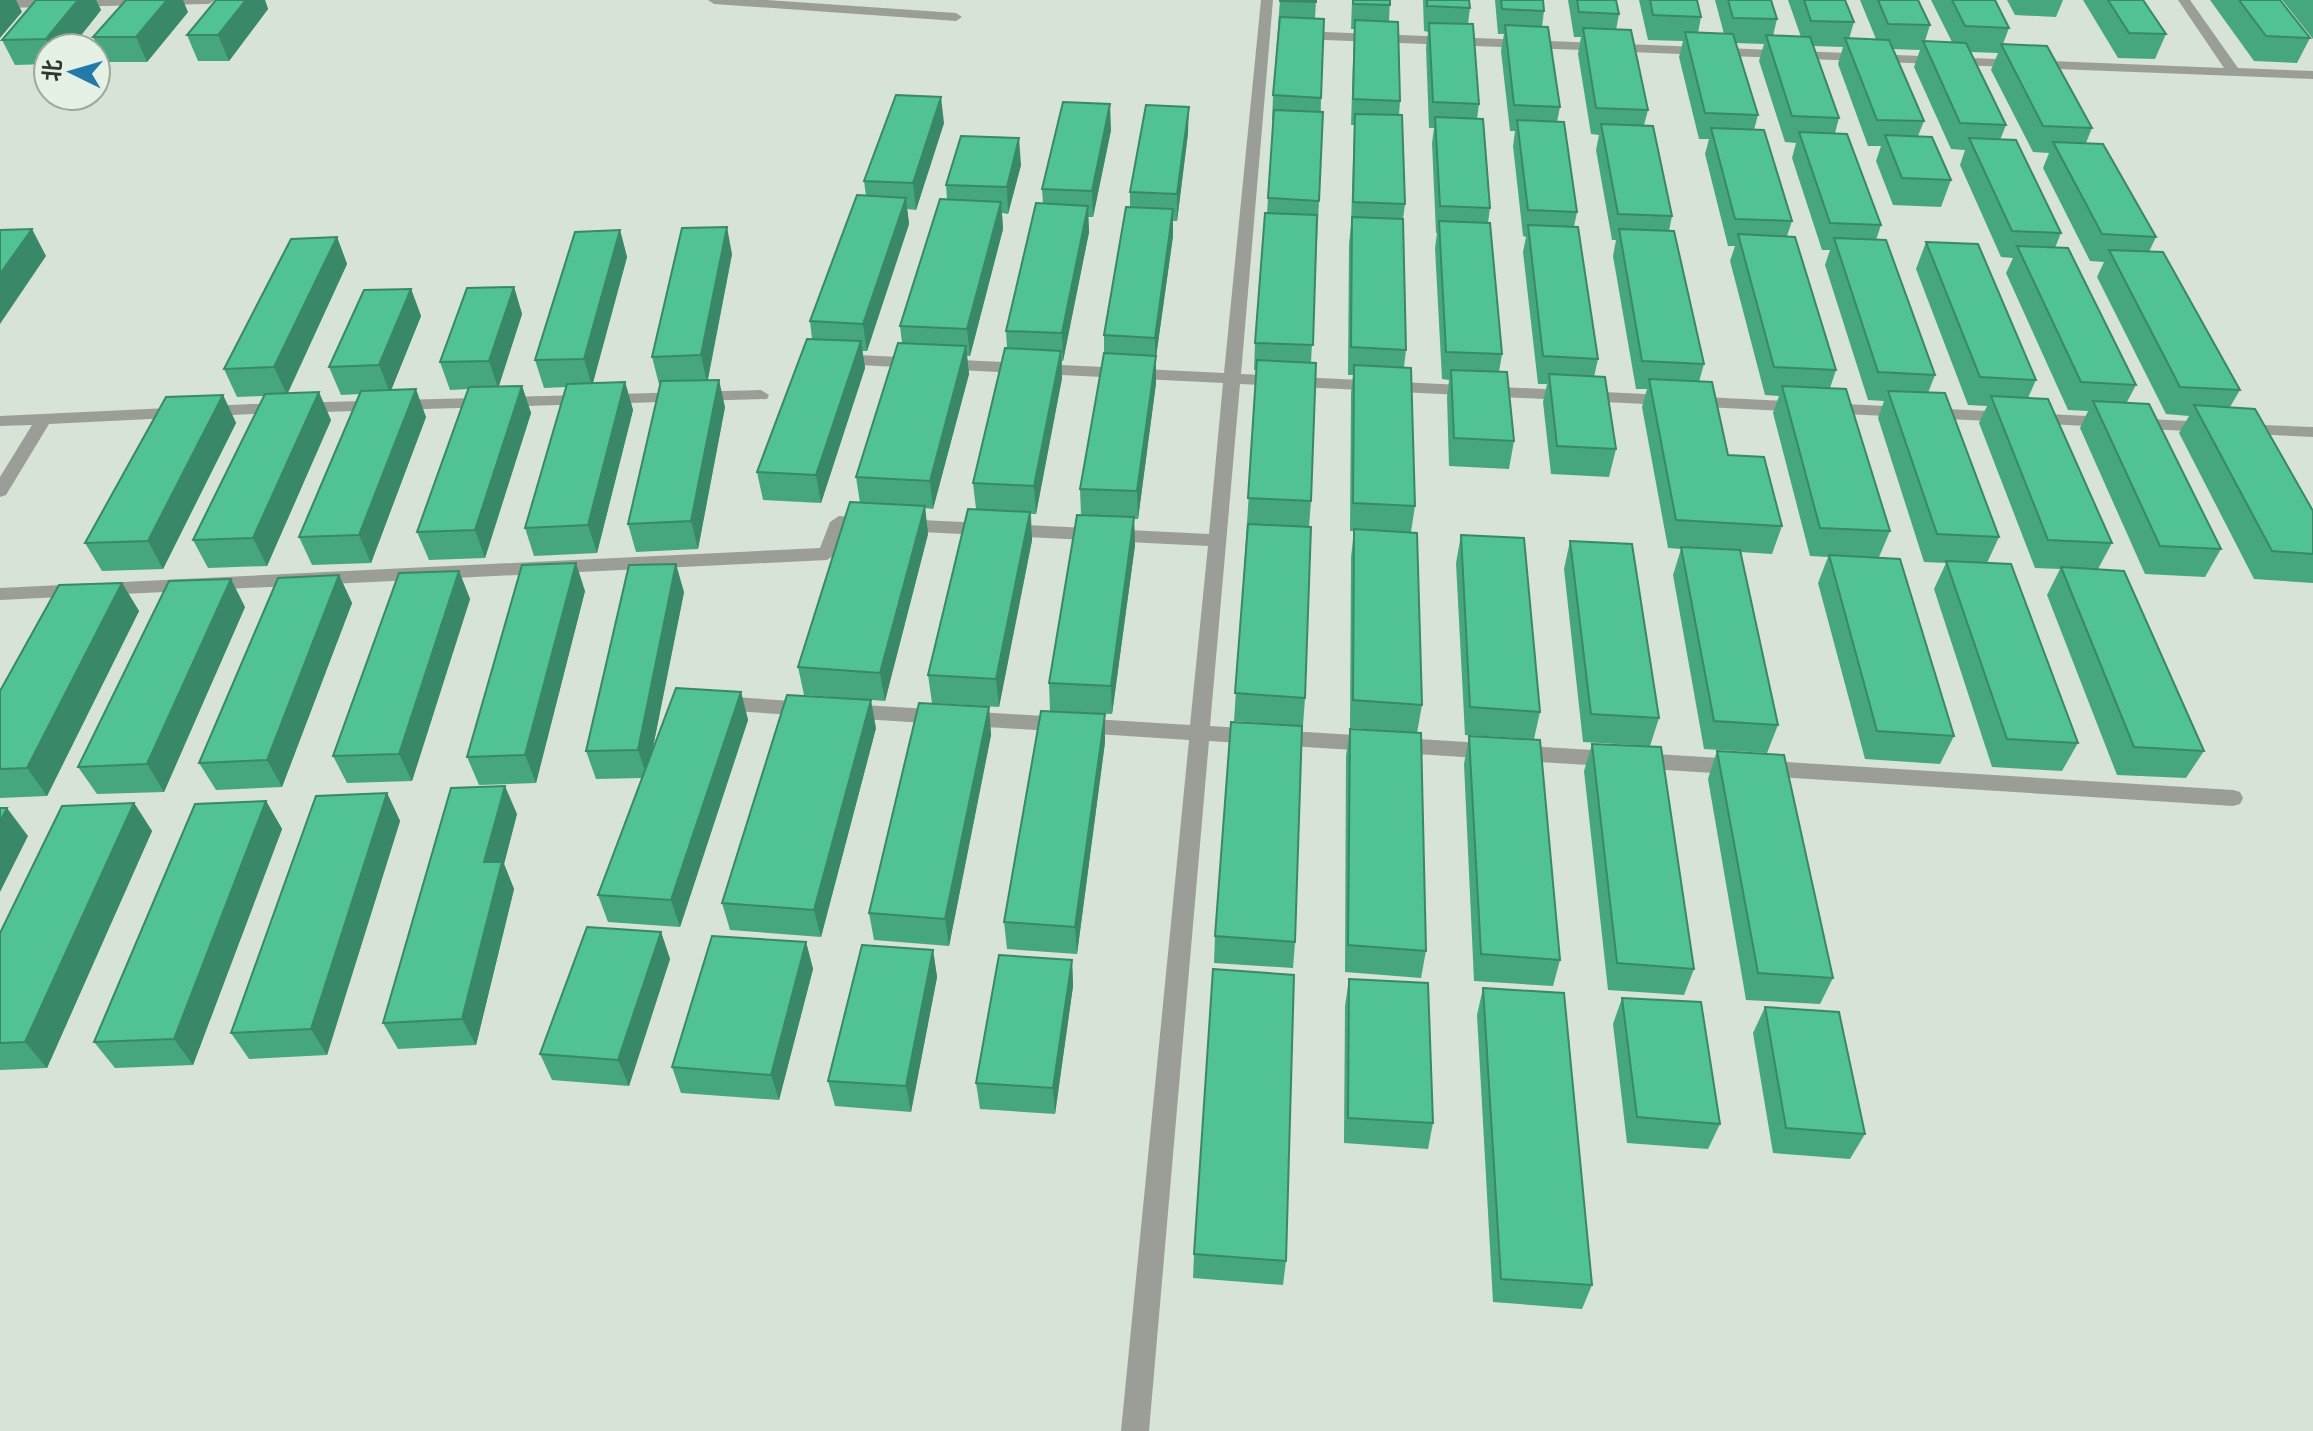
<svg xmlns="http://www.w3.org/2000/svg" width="2313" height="1431" font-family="Helvetica,'Noto Sans SC',sans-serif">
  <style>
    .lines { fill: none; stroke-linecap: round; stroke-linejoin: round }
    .lane { fill: #9b9e97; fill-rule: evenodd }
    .wall { fill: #46a77e }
    .shaded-wall { fill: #398867 }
    .building { fill: #51c293; stroke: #398867; stroke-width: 2 }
  </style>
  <rect width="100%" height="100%" fill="#d7e3d7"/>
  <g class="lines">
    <g class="lane">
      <polygon points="0,0 215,0 209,4 0,8"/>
      <polygon points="708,0 767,0 956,13 962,17 956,21 714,4"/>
      <polygon points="1261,0 1273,0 1241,374 2208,422 2216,427 2208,432 1240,384 1210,726 2233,790 2240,792 2243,798 2240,804 2233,806 1209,741 1149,1431 1121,1431 1189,740 847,718 837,711 847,704 1190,725 1208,546 901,531 892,525 901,519 1209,534 1223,383 838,364 830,359 838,354 1224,373"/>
      <polygon points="2178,0 2190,0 2238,68 2313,71 2313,79 1300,39 1294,35 1300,31 2224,68"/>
      <polygon points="761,390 769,395 767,399 252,414 49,424 6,495 0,497 0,477 32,425 0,426 0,416 252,404"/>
      <polygon points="2240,424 2313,427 2313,437 2234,433 2234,425"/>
      <polygon points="839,516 869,518 878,524 869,530 846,528 836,554 827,560 0,600 0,588 820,548 830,522"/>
      <polygon points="720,696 807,702 817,709 807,716 720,710 710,703"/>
    </g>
  </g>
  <g class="wall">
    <polygon points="36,0 96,0 101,10 71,48 48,48 48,64 15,65 2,40"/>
    <polygon points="216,0 265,0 268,9 229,61 198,61 187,35"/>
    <polygon points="1280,0 1316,0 1315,19 1321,98 1319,201 1311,363 1311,501 1309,527 1305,698 1303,726 1234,721 1257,370 1254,370 1255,343 1267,213 1273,121 1272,121 1273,95"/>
    <polygon points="1352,0 1390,0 1389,21 1400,101 1399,115 1405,204 1403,219 1406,350 1404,367 1415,506 1411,532 1422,705 1417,733 1350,728 1351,557 1354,531 1350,531 1351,393 1353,375 1348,375 1349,244 1351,225 1354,125 1351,125 1354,29 1351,29"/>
    <polygon points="1423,0 1469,0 1470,8 1468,24 1479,104 1477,119 1490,208 1488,223 1502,354 1499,372 1514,441 1509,469 1449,466 1447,397 1449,380 1442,379 1435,248 1437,233 1436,233 1432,143 1434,128 1429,128 1426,48 1428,32 1424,31"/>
    <polygon points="1495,0 1543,0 1544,11 1542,27 1560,107 1557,122 1577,212 1574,227 1598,359 1594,377 1616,449 1609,477 1551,474 1543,402 1547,384 1538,384 1523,252 1526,237 1523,236 1513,146 1515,131 1510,131 1501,51 1504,34 1498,34"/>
    <polygon points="1568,0 1616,0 1619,14 1616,30 1648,110 1644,125 1672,216 1669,231 1704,364 1699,382 1728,455 1782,526 1772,554 1740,552 1778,725 1767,753 1704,749 1673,575 1681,549 1668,548 1642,407 1647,389 1636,389 1613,256 1616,240 1612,240 1596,150 1599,135 1591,134 1578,54 1581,37 1574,37"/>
    <polygon points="1639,0 1697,0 1701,17 1698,33 1724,34 1715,0 1771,0 1777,19 1773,36 1801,37 1788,0 1845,0 1854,22 1849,39 1876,39 1860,0 1918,0 1930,25 1925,41 1952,42 1931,0 1995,0 2009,28 2003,44 2092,128 2086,143 2156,237 2149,252 2240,390 2230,407 2313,511 2313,583 2254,579 2179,433 2189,416 2166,414 2097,277 2104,262 2090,261 2043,168 2049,153 2033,152 1991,70 1998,53 1971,52 2006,125 2000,140 2061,233 2055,248 2136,385 2127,402 2221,549 2205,577 2145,574 2080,428 2088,411 2068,410 2006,273 2013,258 2001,257 1960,165 1965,150 1951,149 1914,67 1920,50 1893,49 1924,121 1918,136 1951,180 1941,207 1893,205 1876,161 1881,146 1868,146 1838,64 1843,47 1814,46 1839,118 1835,133 1881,225 1876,240 1935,375 1928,393 1999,537 1987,563 2078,743 2062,771 1992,767 1934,589 1946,563 1924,562 1878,418 1884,401 1868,400 1825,265 1830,250 1822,250 1792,158 1796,143 1785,142 1759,61 1764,44 1736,43 1758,115 1754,130 1792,221 1787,236 1836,370 1830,388 1890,531 1879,557 1954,736 1940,764 1865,759 1818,583 1828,557 1810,556 1773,413 1779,396 1765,395 1730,261 1735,246 1728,246 1705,154 1709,139 1699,139 1679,57 1683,41 1648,40"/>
    <polygon points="2007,0 2063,0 2056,17 2015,15"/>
    <polygon points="2083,0 2143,0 2166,34 2155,59 2118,58"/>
    <polygon points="2210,0 2280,0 2310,38 2297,63 2254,61"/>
    <polygon points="2282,0 2313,0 2313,39"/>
    <polygon points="188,12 147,62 105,62 93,37"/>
    <polygon points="944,123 916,210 907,209 909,224 867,351 862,351 865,368 821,503 763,500 757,472 812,339 810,321 866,196 864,181"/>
    <polygon points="1111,130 1093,217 1088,217 1089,232 1063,361 1062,361 1062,378 1036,514 1031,514 1032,540 999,707 932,703 928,675 976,509 973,483 1007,348 1006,331 1043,204 1042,189"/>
    <polygon points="1188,133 1177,221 1173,221 1173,236 1156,357 1156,383 1138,519 1134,519 1135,545 1112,714 1050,711 1049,683 1081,515 1080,489 1104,354 1104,335 1130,207 1130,192"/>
    <polygon points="1021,165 1008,214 1002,213 1003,229 970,356 967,356 969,374 933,509 925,508 928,534 885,701 804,695 798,667 860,503 856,477 902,343 900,326 947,199 946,185"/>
    <polygon points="620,230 627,257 593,383 625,382 633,410 597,553 534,556 525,528 566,387 544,388 535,360"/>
    <polygon points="337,237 347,264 287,393 331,420 267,566 208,568 193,540 264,396 237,397 224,369"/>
    <polygon points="1926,242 2036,380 2028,398 2112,543 2098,569 2204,751 2186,778 2117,775 2047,595 2060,569 2035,568 1979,423 1987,406 1968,405 1916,269"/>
    <polygon points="732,254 708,380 725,407 698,549 636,552 628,524 661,384 659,384 652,357"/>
    <polygon points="514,287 522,314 499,386 522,386 531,413 485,558 429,560 417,532 469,389 450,390 440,362"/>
    <polygon points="411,289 421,316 391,390 426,417 371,563 312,565 299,537 360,394 341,395 329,367"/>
    <polygon points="223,395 236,423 163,569 102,571 85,543"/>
    <polygon points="1461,535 1540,712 1534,739 1465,735 1456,563"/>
    <polygon points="1570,541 1659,718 1650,746 1583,742 1564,569"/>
    <polygon points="459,571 470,599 412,781 347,783 333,756"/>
    <polygon points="339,575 352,603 282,787 216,790 199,763"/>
    <polygon points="122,583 139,611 47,796 0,798 0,691"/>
    <polygon points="585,591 536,783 479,785 467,757"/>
    <polygon points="684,592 653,747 741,692 748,720 680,927 608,922 598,895 642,778 596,779 586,751"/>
    <polygon points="245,607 164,792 97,794 78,767"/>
    <polygon points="989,707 991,735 949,946 874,940 869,913"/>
    <polygon points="876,728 821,937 730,930 722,903"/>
    <polygon points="1350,729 1426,951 1421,978 1345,972 1346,756"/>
    <polygon points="1469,736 1560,960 1553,986 1474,981 1464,764"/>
    <polygon points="1105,742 1077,954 1007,949 1004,922"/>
    <polygon points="1592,744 1694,969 1684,995 1608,990 1584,771"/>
    <polygon points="1717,751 1833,978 1820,1004 1746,1000 1708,779"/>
    <polygon points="387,793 400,821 327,1055 249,1059 231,1033"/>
    <polygon points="266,801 282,829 193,1065 115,1068 94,1042"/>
    <polygon points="134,803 152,831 47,1068 0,1070 0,933"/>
    <polygon points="517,814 504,864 514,889 476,1045 398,1049 383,1023"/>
    <polygon points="661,932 670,959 629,1086 552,1080 540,1054"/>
    <polygon points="1215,936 1295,942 1293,968 1214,963"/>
    <polygon points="806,942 813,969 779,1100 681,1093 672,1067"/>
    <polygon points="933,950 937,977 911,1112 835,1106 828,1081"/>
    <polygon points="1072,960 1073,986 1055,1114 980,1109 976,1083"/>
    <polygon points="1349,979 1433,1123 1428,1149 1344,1143 1345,1006"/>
    <polygon points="1483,988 1592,1285 1582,1309 1493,1302 1477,1015"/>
    <polygon points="1622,998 1720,1124 1708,1149 1627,1143 1613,1024"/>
    <polygon points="1765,1007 1865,1134 1850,1159 1773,1153 1753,1033"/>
    <polygon points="1194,1254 1286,1261 1283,1285 1193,1278"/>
  </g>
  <g class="shaded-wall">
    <polygon points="0,0 16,0 22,12 0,38"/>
    <polygon points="78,0 96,0 101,10 71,48 50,48 46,39"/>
    <polygon points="167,0 183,0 188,12 147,62 136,37"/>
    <polygon points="246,0 265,0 268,9 229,61 218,35"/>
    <polygon points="941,97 944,123 916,210 913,183"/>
    <polygon points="1110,104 1111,130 1093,217 1092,191"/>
    <polygon points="1189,107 1188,133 1177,221 1177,194"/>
    <polygon points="1019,138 1021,165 1008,214 1007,187"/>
    <polygon points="906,198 909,224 867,351 863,324"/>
    <polygon points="1001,202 1003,229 970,356 967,329"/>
    <polygon points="1088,206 1089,232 1063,361 1062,333"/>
    <polygon points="1173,209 1173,236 1156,357 1156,383 1138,519 1137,491 1155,364 1155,338"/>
    <polygon points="727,227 732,254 707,382 701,355"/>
    <polygon points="32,229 46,256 0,324 0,274"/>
    <polygon points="620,230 627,257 592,386 584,359"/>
    <polygon points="337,237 347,264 287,395 274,367"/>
    <polygon points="514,287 522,314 498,388 489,361"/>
    <polygon points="411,289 421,316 390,393 379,365"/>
    <polygon points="861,341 865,368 821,503 816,475"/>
    <polygon points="966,346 969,374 933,509 930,481"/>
    <polygon points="1061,351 1062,378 1036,514 1034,486"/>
    <polygon points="719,380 725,407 698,549 691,521"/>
    <polygon points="625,382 633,410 597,553 588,525"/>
    <polygon points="522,386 531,413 485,558 475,530"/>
    <polygon points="416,389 426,417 371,563 359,535"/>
    <polygon points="319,392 331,420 267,566 253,538"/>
    <polygon points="223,395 236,423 163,569 148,541"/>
    <polygon points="925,506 928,534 885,701 880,673"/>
    <polygon points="1030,512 1032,540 999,707 996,679"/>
    <polygon points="1134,517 1135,545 1112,714 1111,686"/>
    <polygon points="576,563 585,591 536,783 525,755"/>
    <polygon points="676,564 684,592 647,777 638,750"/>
    <polygon points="459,571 470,599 412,781 399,754"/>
    <polygon points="339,575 352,603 282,787 267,760"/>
    <polygon points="231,579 245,607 164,792 147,764"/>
    <polygon points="122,583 139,611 47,796 27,768"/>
    <polygon points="741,692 748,720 680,927 671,900"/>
    <polygon points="871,700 876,728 821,937 814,910"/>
    <polygon points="989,707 991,735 949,946 945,919"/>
    <polygon points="1105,714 1105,742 1077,954 1075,927"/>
    <polygon points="505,786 517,814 504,864 514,889 476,1045 462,1019 484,862"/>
    <polygon points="387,793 400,821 327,1055 311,1029"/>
    <polygon points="266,801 282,829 193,1065 174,1039"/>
    <polygon points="134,803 152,831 47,1068 25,1042"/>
    <polygon points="7,808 28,836 0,892 0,822"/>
    <polygon points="661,932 670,959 629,1086 618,1060"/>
    <polygon points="806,942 813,969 779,1100 771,1075"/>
    <polygon points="933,950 937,977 911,1112 906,1086"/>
    <polygon points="1072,960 1073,986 1055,1114 1053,1088"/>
  </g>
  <g class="building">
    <polygon points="36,0 78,0 46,39 2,40"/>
    <polygon points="126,0 167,0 136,37 93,37"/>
    <polygon points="216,0 246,0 218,35 187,35"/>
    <polygon points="1280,0 1316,0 1316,2 1280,1"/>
    <polygon points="1353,0 1390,0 1390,5 1353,4"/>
    <polygon points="1427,0 1469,0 1470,8 1427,6"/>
    <polygon points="1501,0 1543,0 1544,11 1502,9"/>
    <polygon points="1577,0 1616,0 1619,14 1579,12"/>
    <polygon points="1650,0 1697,0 1701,17 1653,15"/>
    <polygon points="1728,0 1771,0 1777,19 1733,18"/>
    <polygon points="1804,0 1845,0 1854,22 1811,21"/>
    <polygon points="1878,0 1918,0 1930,25 1888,24"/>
    <polygon points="1952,0 1995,0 2009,28 1965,26"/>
    <polygon points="2108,0 2143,0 2166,34 2129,33"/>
    <polygon points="2239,0 2280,0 2310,38 2266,36"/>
    <polygon points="1280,17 1324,19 1321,98 1273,95"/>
    <polygon points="1355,20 1398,22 1400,101 1353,99"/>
    <polygon points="1429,23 1473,24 1479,104 1433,102"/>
    <polygon points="1505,25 1548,27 1560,107 1514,105"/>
    <polygon points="1583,28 1631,30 1648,110 1596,108"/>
    <polygon points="1685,32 1733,34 1758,115 1705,113"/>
    <polygon points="1766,35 1810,37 1839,118 1792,116"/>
    <polygon points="1845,38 1889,40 1924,121 1877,120"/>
    <polygon points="1923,41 1966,43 2006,125 1960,123"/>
    <polygon points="2001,44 2047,46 2092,128 2043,126"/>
    <polygon points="896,95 941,97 913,183 864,181"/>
    <polygon points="1063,102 1110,104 1092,191 1042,189"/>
    <polygon points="1146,105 1189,107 1177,194 1130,192"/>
    <polygon points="1274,110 1323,112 1319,201 1268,198"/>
    <polygon points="1355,114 1402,115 1405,204 1353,202"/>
    <polygon points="1435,117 1483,119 1490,208 1440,206"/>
    <polygon points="1517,120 1564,122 1577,212 1528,210"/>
    <polygon points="1601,124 1653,126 1672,216 1618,214"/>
    <polygon points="1711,128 1764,130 1792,221 1735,219"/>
    <polygon points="1799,132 1847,134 1881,225 1830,223"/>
    <polygon points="1885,135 1932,137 1951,180 1902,178"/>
    <polygon points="961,136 1019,138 1007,187 946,185"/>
    <polygon points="1969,138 2016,140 2061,233 2012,231"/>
    <polygon points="2053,142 2103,144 2156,237 2102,234"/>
    <polygon points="857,195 906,198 863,324 810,321"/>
    <polygon points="940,199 1001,202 967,329 900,326"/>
    <polygon points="1036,203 1088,206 1062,333 1006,331"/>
    <polygon points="1126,207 1173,209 1155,338 1104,335"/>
    <polygon points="1265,213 1317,215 1313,345 1255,343"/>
    <polygon points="1352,217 1403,219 1406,350 1351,347"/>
    <polygon points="1439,221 1490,223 1502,354 1446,352"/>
    <polygon points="1528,225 1578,227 1598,359 1543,356"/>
    <polygon points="727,227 701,355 652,357 682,228"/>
    <polygon points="32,229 0,274 0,230"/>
    <polygon points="1619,229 1674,231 1704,364 1642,361"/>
    <polygon points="620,230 584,359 535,360 575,232"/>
    <polygon points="1738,234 1795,237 1836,370 1774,367"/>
    <polygon points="337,237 274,367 224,369 291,239"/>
    <polygon points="1834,238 1886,240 1935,375 1878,372"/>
    <polygon points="1926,242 1978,244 2036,380 1980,377"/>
    <polygon points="2017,246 2068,248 2136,385 2081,382"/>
    <polygon points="2109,250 2163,252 2240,390 2180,387"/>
    <polygon points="514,287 489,361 440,362 467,288"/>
    <polygon points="411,289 379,365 329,367 364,290"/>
    <polygon points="807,339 861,341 816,475 757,472"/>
    <polygon points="898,343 966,346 930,481 856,477"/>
    <polygon points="1005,348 1061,351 1034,486 973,483"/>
    <polygon points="1104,353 1156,356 1137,491 1080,489"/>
    <polygon points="1257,360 1316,363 1311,501 1248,498"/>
    <polygon points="1354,365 1411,368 1415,506 1353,503"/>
    <polygon points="1451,370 1507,372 1514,441 1454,438"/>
    <polygon points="1549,374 1605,377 1616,449 1557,446"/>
    <polygon points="1649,379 1712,382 1728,455 1764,457 1782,526 1676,520"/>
    <polygon points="719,380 691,521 628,524 661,381"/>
    <polygon points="625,382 588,525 525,528 567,384"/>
    <polygon points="522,386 475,530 417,532 469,387"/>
    <polygon points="1782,386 1846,389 1890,531 1820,528"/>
    <polygon points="416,389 359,535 299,537 361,391"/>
    <polygon points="1888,391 1945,393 1999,537 1937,534"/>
    <polygon points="319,392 253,538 193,540 265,394"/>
    <polygon points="223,395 148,541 85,543 166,397"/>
    <polygon points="1991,396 2048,399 2112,543 2048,540"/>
    <polygon points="2093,401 2149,404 2221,549 2160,546"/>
    <polygon points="2194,405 2255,409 2313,511 2313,554 2272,551"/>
    <polygon points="850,502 925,506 880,673 798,667"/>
    <polygon points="968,509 1030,512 996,679 928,675"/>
    <polygon points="1077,515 1134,517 1111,686 1049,683"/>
    <polygon points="1248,524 1311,527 1305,698 1235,693"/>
    <polygon points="1354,529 1417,533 1422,705 1353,700"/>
    <polygon points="1461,535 1524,538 1540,712 1470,707"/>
    <polygon points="1570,541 1632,544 1659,718 1591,714"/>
    <polygon points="1681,547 1740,550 1778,725 1714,721"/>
    <polygon points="1829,555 1900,559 1954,736 1877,731"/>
    <polygon points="1946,561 2011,564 2078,743 2007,739"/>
    <polygon points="576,563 525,755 467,757 522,565"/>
    <polygon points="676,564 638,750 586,751 629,565"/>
    <polygon points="2061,567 2124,571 2204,751 2134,747"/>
    <polygon points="459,571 399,754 333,756 399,573"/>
    <polygon points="339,575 267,760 199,763 278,578"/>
    <polygon points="231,579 147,764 78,767 169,581"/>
    <polygon points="122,583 27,768 0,769 0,691 59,585"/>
    <polygon points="676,688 741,692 671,900 598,895"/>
    <polygon points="787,695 871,700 814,910 722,903"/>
    <polygon points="919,703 989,707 945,919 869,913"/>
    <polygon points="1041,711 1105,714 1075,927 1004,922"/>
    <polygon points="1231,722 1302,726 1295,942 1215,936"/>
    <polygon points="1350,729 1421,733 1426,951 1348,945"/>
    <polygon points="1469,736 1540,740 1560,960 1481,954"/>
    <polygon points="1592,744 1661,747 1694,969 1617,963"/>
    <polygon points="1717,751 1784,755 1833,978 1758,973"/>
    <polygon points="505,786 484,862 502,862 462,1019 383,1023 451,788"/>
    <polygon points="387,793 311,1029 231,1033 316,796"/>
    <polygon points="266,801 174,1039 94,1042 195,804"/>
    <polygon points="134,803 25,1042 0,1043 0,933 62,806"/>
    <polygon points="0,808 7,808 0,822"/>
    <polygon points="587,927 661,932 618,1060 540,1054"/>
    <polygon points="712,936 806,942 771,1075 672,1067"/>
    <polygon points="862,945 933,950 906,1086 828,1081"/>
    <polygon points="999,955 1072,960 1053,1088 976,1083"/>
    <polygon points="1213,969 1294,975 1286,1261 1194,1254"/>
    <polygon points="1349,979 1428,983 1433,1123 1348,1118"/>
    <polygon points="1483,988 1564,993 1592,1285 1501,1279"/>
    <polygon points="1622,998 1701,1002 1720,1124 1637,1117"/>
    <polygon points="1765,1007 1839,1012 1865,1134 1786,1128"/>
  </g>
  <g transform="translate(72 72) rotate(275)"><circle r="38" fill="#e4f1e4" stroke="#9da79d" stroke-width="2"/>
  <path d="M0-6L14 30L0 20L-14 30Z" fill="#227aa9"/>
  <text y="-12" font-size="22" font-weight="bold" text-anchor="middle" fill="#323732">北</text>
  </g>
</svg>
